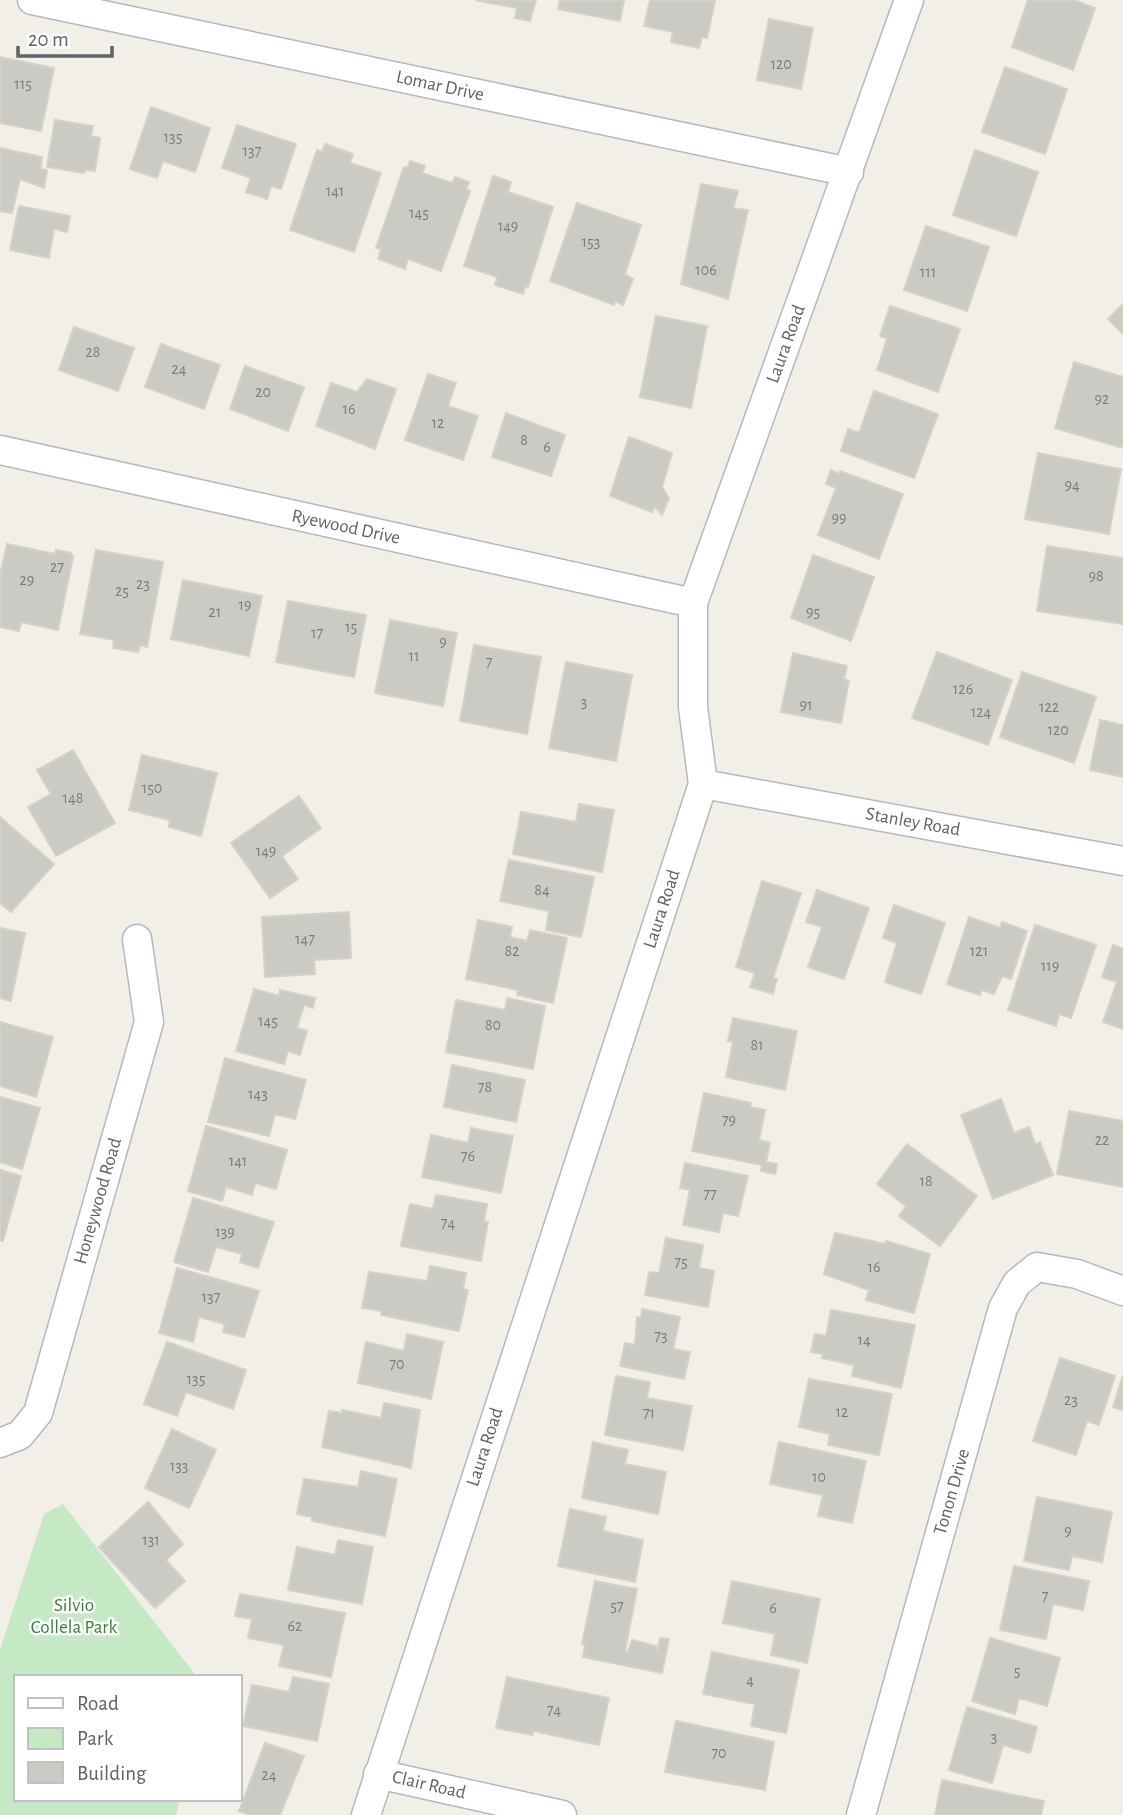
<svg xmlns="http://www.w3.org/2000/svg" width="1123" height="1815" font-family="'Alegreya Sans',sans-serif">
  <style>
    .green { fill: #c5e8c5 }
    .building { fill: #cccac5; stroke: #d6d1c6; stroke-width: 2 }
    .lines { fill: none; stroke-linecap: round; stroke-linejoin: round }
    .street-casing { stroke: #b5b8bc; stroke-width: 31 }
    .street { stroke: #fff; stroke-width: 28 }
    .labels { text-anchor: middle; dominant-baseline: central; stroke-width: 5; stroke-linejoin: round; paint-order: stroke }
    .number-label { font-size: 16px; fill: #7a7d7f }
    .street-label { font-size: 19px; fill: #5f6368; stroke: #fff }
    .park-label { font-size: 19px; fill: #348238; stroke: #fff }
  </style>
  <rect width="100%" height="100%" fill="#f1efe8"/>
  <polygon class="green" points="63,1504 197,1677 16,1677 16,1799 180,1799 176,1815 0,1815 0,1650 44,1514"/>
  <g class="building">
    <polygon points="475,0 536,0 530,21 515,18 517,8"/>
    <polygon points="560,0 624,0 620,21 558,9"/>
    <polygon points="650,0 715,0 707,38 702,37 699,48 671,42 673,32 644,26"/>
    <polygon points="1028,0 1074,0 1095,8 1073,70 1012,47"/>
    <polygon points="769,19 813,28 801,89 757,80"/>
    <polygon points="0,57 54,68 41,131 0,123"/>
    <polygon points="1005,67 1067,89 1045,154 982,132"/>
    <polygon points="151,107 210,128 195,172 163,161 157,178 130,169"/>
    <polygon points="55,120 93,126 91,136 100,138 95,171 85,170 84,173 47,167"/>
    <polygon points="237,125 296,144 281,189 271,186 267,199 246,192 251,178 222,168"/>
    <polygon points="325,144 353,154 350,163 381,173 354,252 290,230 317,150 322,152"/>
    <polygon points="0,148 42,157 41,169 47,170 44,188 20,179 12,213 0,211"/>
    <polygon points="975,150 1038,172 1016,236 953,215"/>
    <polygon points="410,161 425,166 422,173 452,183 455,177 469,182 466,189 470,191 441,271 408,259 405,269 378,259 381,249 376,248 404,167 407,168"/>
    <polygon points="493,176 511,182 508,192 553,207 528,287 525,286 523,294 495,285 497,277 464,266"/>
    <polygon points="701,184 738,191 733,208 748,210 728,299 681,284"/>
    <polygon points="577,203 641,225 625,274 633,279 623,305 615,301 614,305 550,281"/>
    <polygon points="19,206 70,216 67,232 54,229 49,258 10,250"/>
    <polygon points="926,226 989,247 967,311 904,290"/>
    <polygon points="1123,304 1123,334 1108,319"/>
    <polygon points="890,306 960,329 938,392 877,370 887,339 880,336"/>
    <polygon points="656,316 707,326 691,408 640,397"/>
    <polygon points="74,327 134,348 118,391 59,370"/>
    <polygon points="161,344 220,365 204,409 145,387"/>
    <polygon points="1074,362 1123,377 1123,448 1055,428"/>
    <polygon points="245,366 304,387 288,431 230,409"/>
    <polygon points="428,374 456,383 448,406 478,416 463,460 405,440"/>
    <polygon points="367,379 396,389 375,449 316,426 331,383 357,392"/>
    <polygon points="874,391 938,414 914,478 841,451 848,429 859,433"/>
    <polygon points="506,413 565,435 551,476 492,457"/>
    <polygon points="629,437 672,453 662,487 669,498 662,515 654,506 652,512 610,496"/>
    <polygon points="1038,453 1121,469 1109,534 1025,519"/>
    <polygon points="831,470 839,474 840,471 903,494 879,559 818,535 836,488 826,484"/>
    <polygon points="7,544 55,554 56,550 71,553 73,557 58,630 21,622 19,631 0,627 0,575"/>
    <polygon points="1047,546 1123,558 1123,624 1037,611"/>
    <polygon points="96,550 163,562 147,647 140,645 138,652 113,648 114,640 80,634"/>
    <polygon points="813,555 874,577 851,641 791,618"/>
    <polygon points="183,580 262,596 249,656 171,639"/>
    <polygon points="288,601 366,615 354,677 276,662"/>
    <polygon points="390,620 457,633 443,706 375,693"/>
    <polygon points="474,645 541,657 527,734 460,721"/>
    <polygon points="937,652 1012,680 988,745 912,718"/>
    <polygon points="793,653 847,666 844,679 849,681 841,723 781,712"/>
    <polygon points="566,662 632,675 616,761 549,748"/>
    <polygon points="1022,672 1096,697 1074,763 1000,737"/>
    <polygon points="1100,720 1123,725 1123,777 1090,770"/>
    <polygon points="73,750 115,823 56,856 28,807 51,794 37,770"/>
    <polygon points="142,755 217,773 201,836 169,827 170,820 129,810"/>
    <polygon points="299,796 321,828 282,856 298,879 270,898 231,843"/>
    <polygon points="579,804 614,810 602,872 513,854 521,812 576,822"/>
    <polygon points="0,817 54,864 11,912 0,903"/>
    <polygon points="509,860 594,877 581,937 546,930 549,911 500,901"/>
    <polygon points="762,881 801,893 773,978 777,979 773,994 750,987 755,973 736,967"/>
    <polygon points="817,890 869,908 844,979 808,967 822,927 806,922"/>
    <polygon points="894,905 945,923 921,994 885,982 897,943 883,938"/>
    <polygon points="349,912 351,958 314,960 315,974 265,977 262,917"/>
    <polygon points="969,917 1000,928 1002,922 1027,931 1011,979 1002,976 994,994 982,990 980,995 947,984"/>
    <polygon points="478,920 512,927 510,937 527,941 530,930 567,938 553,1003 517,995 518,990 466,979"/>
    <polygon points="1035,925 1096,945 1071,1018 1059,1014 1056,1026 1008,1010"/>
    <polygon points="0,928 25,933 11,1001 0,998"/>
    <polygon points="1113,945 1123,949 1123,1029 1103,1022 1117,982 1102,977"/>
    <polygon points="254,989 279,996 280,990 315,998 313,1008 304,1005 297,1028 307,1031 300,1055 288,1051 284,1064 236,1051"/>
    <polygon points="507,998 545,1006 533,1069 446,1052 456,1000 505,1010"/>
    <polygon points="733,1018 797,1031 785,1090 726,1077 733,1042 728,1041"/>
    <polygon points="0,1022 53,1037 36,1097 0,1086"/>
    <polygon points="225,1058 306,1080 295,1119 275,1114 269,1136 208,1122"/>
    <polygon points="452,1065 525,1080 516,1122 444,1107"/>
    <polygon points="704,1093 751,1103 750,1107 765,1110 759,1140 770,1143 766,1162 777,1164 775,1174 761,1171 762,1165 692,1151"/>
    <polygon points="0,1097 40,1108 22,1169 0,1162"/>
    <polygon points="1001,1099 1014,1133 1029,1127 1035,1144 1040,1142 1053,1175 993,1199 961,1115"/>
    <polygon points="1069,1111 1123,1121 1123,1187 1057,1174"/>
    <polygon points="206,1126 287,1150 276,1189 255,1183 252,1195 226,1187 222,1201 188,1191"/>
    <polygon points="471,1128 513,1136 501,1193 422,1177 431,1135 468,1143"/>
    <polygon points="907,1144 977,1196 940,1246 899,1216 906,1206 877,1184"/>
    <polygon points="685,1163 748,1176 738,1216 723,1213 719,1232 683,1225 690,1190 680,1188"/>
    <polygon points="0,1170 21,1176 3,1241 0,1240"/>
    <polygon points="436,1195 487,1204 484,1221 488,1222 481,1261 401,1246 410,1204 433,1209"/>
    <polygon points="193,1198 274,1222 258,1268 240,1262 242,1254 216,1247 208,1272 174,1262"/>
    <polygon points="835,1233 886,1244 886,1241 930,1254 914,1313 866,1300 869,1290 824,1274"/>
    <polygon points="666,1238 703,1245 699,1268 714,1271 708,1307 645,1295 649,1272 659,1273"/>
    <polygon points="430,1266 466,1273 463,1289 468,1290 459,1331 381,1315 382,1311 362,1308 369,1272 427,1281"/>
    <polygon points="177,1268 259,1291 244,1337 223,1332 225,1324 199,1317 193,1342 159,1333"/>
    <polygon points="642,1309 680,1317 673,1349 690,1352 684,1379 620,1366 625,1343 635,1345 637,1317 641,1318"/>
    <polygon points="831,1310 915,1325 901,1388 852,1376 854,1365 822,1358 823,1354 811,1352 815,1334 826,1336"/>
    <polygon points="407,1334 443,1342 431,1399 358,1383 366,1342 404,1351"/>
    <polygon points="167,1342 246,1370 233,1409 186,1392 177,1416 144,1404"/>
    <polygon points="1060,1358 1115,1376 1099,1425 1087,1421 1076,1455 1033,1441"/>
    <polygon points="1123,1375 1123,1410 1113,1407"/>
    <polygon points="616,1376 650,1382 647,1398 692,1406 683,1450 605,1435"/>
    <polygon points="809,1379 892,1394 879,1455 828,1445 830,1434 799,1427"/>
    <polygon points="384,1403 420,1410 411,1468 322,1447 329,1411 342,1413 342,1410 381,1418"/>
    <polygon points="172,1429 216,1450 189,1508 145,1488"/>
    <polygon points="593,1442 628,1450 625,1464 666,1472 658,1514 582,1498"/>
    <polygon points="779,1442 866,1461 852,1523 818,1516 823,1495 770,1484"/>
    <polygon points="361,1471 397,1479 385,1536 312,1521 312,1517 297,1514 304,1479 358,1487"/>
    <polygon points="1037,1497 1112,1512 1102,1562 1072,1556 1069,1570 1024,1561"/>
    <polygon points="148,1502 183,1544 166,1560 185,1581 155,1608 99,1547"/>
    <polygon points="570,1509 606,1517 603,1531 643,1540 635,1582 558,1566"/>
    <polygon points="338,1540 373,1547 362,1604 288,1590 297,1547 335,1555"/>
    <polygon points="1014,1566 1089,1581 1083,1610 1053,1604 1046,1639 1000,1630"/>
    <polygon points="595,1581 637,1589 625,1651 628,1652 632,1640 656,1646 657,1652 660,1638 669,1639 662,1673 583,1657 585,1645 582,1644"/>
    <polygon points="732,1581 820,1599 807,1663 771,1655 775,1634 723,1623"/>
    <polygon points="240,1594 345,1613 331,1677 279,1666 284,1645 248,1638 252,1619 235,1616"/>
    <polygon points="990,1638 1060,1658 1047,1706 1019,1698 1015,1714 972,1701"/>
    <polygon points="712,1652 799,1670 786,1733 751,1726 755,1704 703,1694"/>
    <polygon points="293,1677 329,1684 317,1741 243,1726 252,1685 289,1692"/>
    <polygon points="507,1677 609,1698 599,1745 533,1731 533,1735 496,1728"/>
    <polygon points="967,1707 1037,1727 1030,1753 1003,1745 992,1783 949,1770"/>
    <polygon points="676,1721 774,1742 765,1790 665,1772"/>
    <polygon points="265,1743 304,1756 280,1815 250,1815 239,1811"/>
    <polygon points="942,1780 1044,1801 1041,1815 935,1815"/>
  </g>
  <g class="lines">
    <g class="street-casing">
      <g id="street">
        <polyline points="32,0 849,172"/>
        <polyline points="0,450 693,603"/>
        <polyline points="703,784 1123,861"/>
        <polyline points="0,1443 20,1435 38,1413 149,1022 137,939"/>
        <polyline points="378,1774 562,1815"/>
        <polyline points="366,1815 703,784 693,707 693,603 909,0"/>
        <polyline points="861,1815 1003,1308 1017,1283 1037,1267 1077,1274 1123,1291"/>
      </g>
    </g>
    <use href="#street" class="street"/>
  </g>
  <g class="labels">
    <g class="number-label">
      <text x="781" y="64">120</text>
      <text x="23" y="84">115</text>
      <text x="173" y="137">135</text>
      <text x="252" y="151">137</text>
      <text x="335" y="191">141</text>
      <text x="419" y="213">145</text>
      <text x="508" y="226">149</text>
      <text x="591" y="242">153</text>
      <text x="706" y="270">106</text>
      <text x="928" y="272">111</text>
      <text x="93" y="352">28</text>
      <text x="179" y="369">24</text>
      <text x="263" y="392">20</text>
      <text x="1102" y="399">92</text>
      <text x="349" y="409">16</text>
      <text x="438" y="423">12</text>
      <text x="524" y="440">8</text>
      <text x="547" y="447">6</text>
      <text x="1072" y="485">94</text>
      <text x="839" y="518">99</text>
      <text x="57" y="567">27</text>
      <text x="1096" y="576">98</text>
      <text x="27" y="580">29</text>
      <text x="143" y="584">23</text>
      <text x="122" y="591">25</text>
      <text x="245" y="605">19</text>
      <text x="215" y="612">21</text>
      <text x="813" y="612">95</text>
      <text x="351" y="627">15</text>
      <text x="317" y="633">17</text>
      <text x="443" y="642">9</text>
      <text x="414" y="656">11</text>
      <text x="489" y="662">7</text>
      <text x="963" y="689">126</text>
      <text x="584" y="702">3</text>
      <text x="806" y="705">91</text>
      <text x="1049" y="707">122</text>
      <text x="981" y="712">124</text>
      <text x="1058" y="730">120</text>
      <text x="152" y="788">150</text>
      <text x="73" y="798">148</text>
      <text x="266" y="851">149</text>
      <text x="542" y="890">84</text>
      <text x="305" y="939">147</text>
      <text x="512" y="951">82</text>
      <text x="979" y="951">121</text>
      <text x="1050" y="966">119</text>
      <text x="268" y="1021">145</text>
      <text x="493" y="1025">80</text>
      <text x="757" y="1045">81</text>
      <text x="485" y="1087">78</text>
      <text x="258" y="1094">143</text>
      <text x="729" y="1120">79</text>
      <text x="1102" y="1140">22</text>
      <text x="468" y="1156">76</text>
      <text x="238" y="1161">141</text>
      <text x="926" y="1181">18</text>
      <text x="710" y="1194">77</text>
      <text x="448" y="1223">74</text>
      <text x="225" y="1232">139</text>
      <text x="681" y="1262">75</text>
      <text x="874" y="1267">16</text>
      <text x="211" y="1297">137</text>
      <text x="661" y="1336">73</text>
      <text x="864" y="1340">14</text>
      <text x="397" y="1364">70</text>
      <text x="196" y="1379">135</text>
      <text x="1071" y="1400">23</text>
      <text x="842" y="1412">12</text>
      <text x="649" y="1413">71</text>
      <text x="179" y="1466">133</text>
      <text x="819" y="1477">10</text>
      <text x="1068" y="1531">9</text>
      <text x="151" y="1540">131</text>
      <text x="1045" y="1596">7</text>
      <text x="617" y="1606">57</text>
      <text x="773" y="1608">6</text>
      <text x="295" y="1626">62</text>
      <text x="1017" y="1671">5</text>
      <text x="750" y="1680">4</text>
      <text x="554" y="1710">74</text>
      <text x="994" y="1737">3</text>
      <text x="719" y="1753">70</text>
      <text x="269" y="1775">24</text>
    </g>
    <g class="street-label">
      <text transform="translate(440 86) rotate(12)">Lomar Drive</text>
      <text transform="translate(786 344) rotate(-70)">Laura Road</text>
      <text transform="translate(346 527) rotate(12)">Ryewood Drive</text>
      <text transform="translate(913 822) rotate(10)">Stanley Road</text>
      <text transform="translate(662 909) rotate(-72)">Laura Road</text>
      <text transform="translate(98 1201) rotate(-74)">Honeywood Road</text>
      <text transform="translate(485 1447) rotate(-72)">Laura Road</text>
      <text transform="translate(952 1492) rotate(-74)">Tonon Drive</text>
      <text transform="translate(429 1785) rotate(13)">Clair Road</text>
    </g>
    <g class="park-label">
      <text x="74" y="1605">Silvio<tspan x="74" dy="22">Collela Park</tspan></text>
    </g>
  </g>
  <rect x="14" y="1675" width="228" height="126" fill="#ffffff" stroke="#bfc1c3" stroke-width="2"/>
  <rect x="28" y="1698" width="35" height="10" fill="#ffffff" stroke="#bfc1c3" stroke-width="2"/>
  <text x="77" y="1710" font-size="21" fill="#5f6368">Road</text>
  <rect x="28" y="1728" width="35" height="21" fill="#c5e8c5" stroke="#bfc1c3" stroke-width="2"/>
  <text x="77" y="1745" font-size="21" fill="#5f6368">Park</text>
  <rect x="28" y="1762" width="35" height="21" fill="#cccac5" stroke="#bfc1c3" stroke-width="2"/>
  <text x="77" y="1780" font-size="21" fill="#5f6368">Building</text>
  <path d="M18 46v10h94v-10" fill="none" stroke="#5f6368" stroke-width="3.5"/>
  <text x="28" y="46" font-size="21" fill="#5f6368" stroke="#ffffff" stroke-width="5" paint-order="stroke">20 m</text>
</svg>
